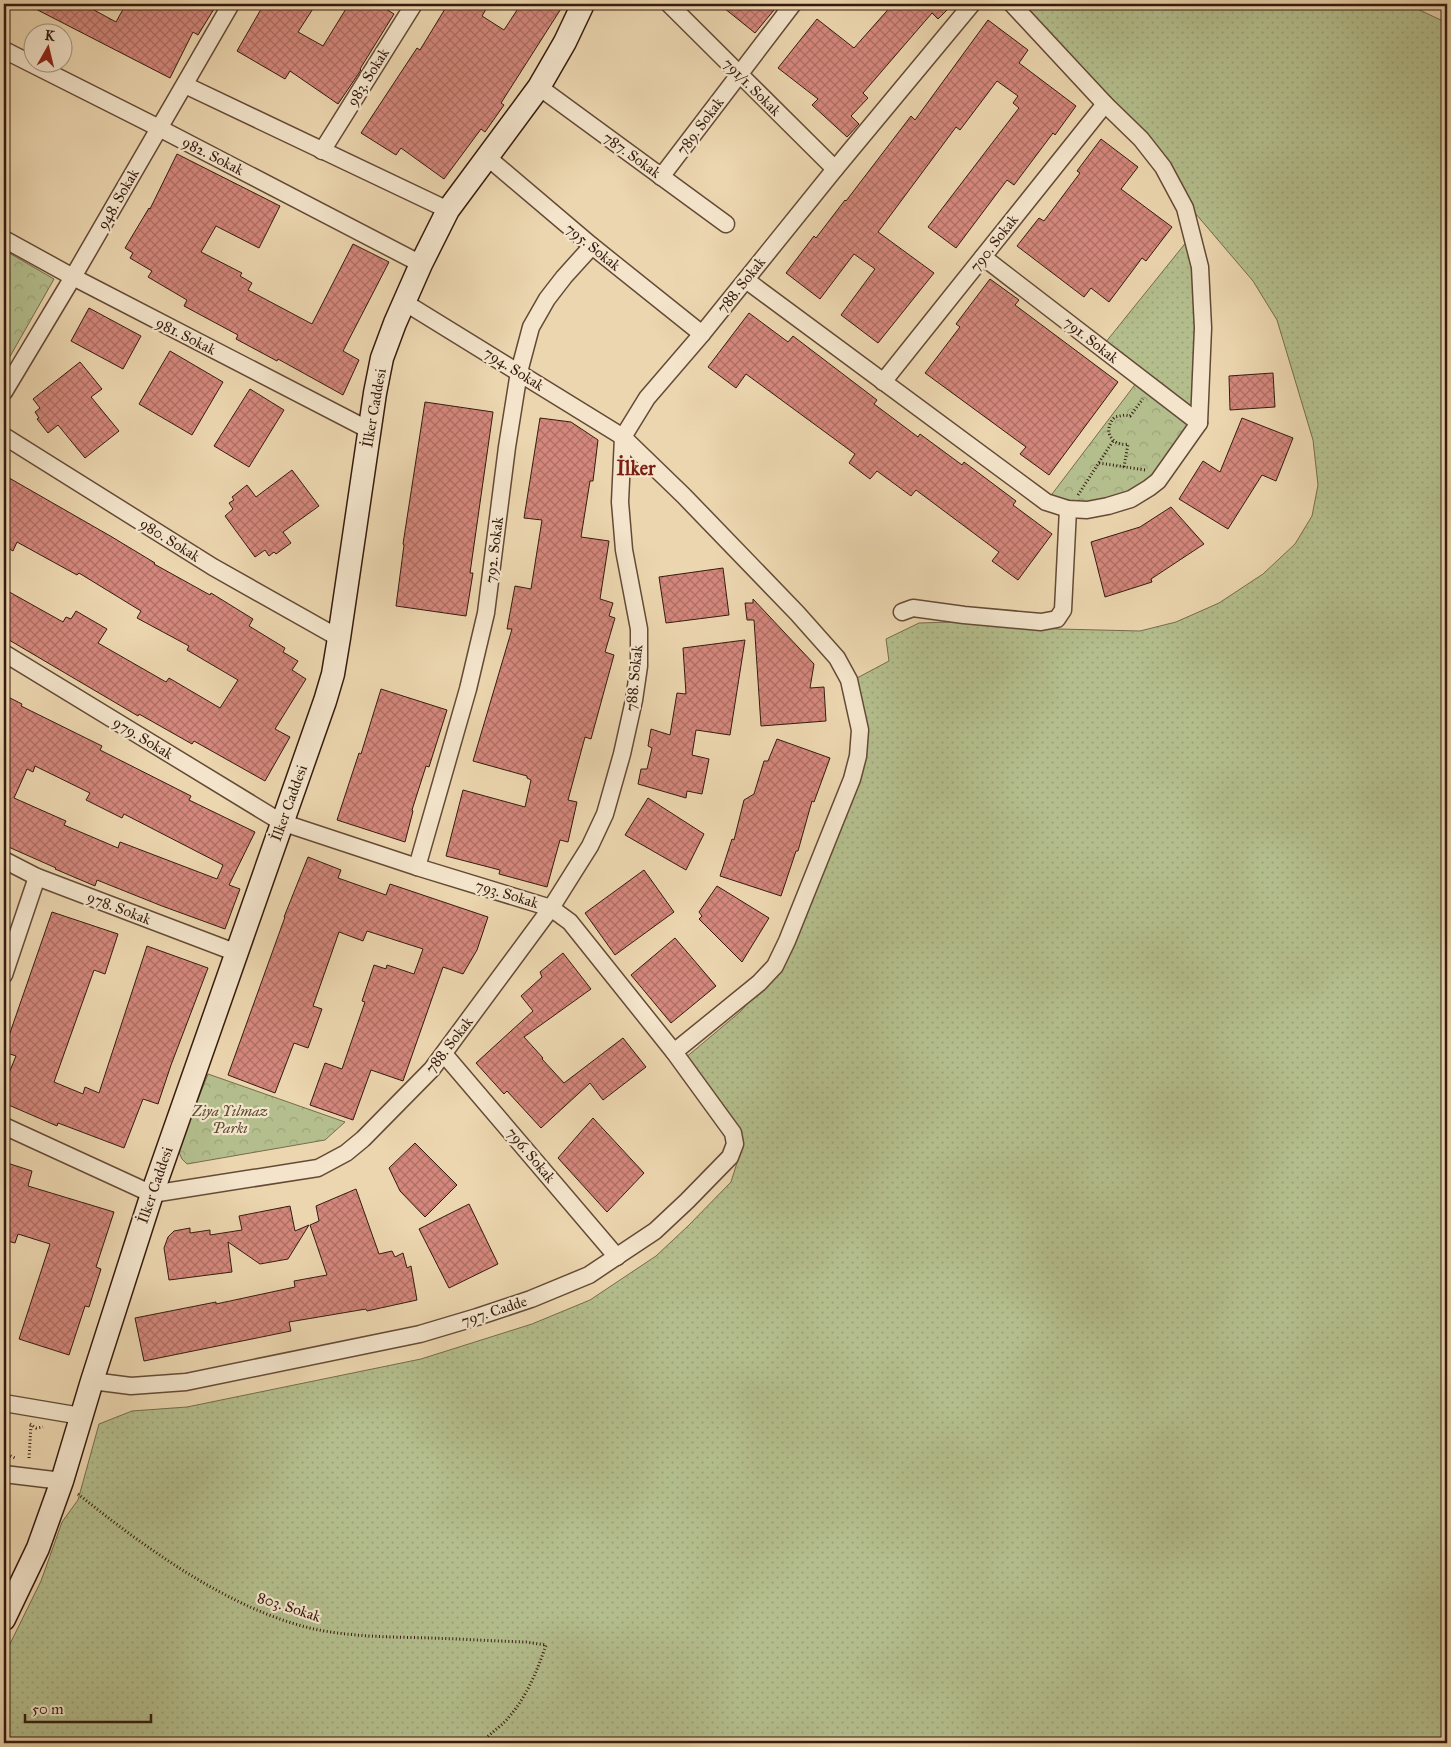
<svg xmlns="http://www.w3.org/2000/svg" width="1451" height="1747" font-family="'IM FELL Great Primer',serif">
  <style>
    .grass { fill: url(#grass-dots); stroke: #756c4e }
    .forest { fill: url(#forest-crowns); stroke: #756c4e }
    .building { fill: url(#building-cross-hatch); stroke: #361b0e; fill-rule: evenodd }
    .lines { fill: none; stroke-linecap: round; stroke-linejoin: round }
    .minor-casing { stroke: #644a36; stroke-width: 19 }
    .secondary-casing { stroke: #361b0e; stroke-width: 25 }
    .path { stroke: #361b0e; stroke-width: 3; stroke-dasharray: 1 2.5; stroke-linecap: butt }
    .minor { stroke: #f3e4cb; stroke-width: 16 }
    .secondary { stroke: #f3e4cb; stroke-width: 22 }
    .labels { text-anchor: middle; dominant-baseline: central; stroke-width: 4.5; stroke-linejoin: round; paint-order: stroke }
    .street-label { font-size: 15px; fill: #361b0e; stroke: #f3e4cb }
    .park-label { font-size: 15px; font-style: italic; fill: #5c4c34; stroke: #f3e4cb }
    .district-label { font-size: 20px; font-weight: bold; fill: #7a1f14; stroke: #f3e4cb }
  </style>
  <defs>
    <pattern id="grass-dots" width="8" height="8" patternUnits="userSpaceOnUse" patternTransform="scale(1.25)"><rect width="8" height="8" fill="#b4be8d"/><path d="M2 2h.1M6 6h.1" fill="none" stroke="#9ba378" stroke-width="1.8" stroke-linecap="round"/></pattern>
    <pattern id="forest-crowns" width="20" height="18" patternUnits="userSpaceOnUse" patternTransform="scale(1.25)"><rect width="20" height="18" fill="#b4be8d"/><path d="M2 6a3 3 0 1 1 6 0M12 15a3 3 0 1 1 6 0" fill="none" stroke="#9ba378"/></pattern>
    <pattern id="building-cross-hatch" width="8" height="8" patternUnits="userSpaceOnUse" patternTransform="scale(1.25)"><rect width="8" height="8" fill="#d4877c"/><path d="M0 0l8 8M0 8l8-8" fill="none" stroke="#ad6e64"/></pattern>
  </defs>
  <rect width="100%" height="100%" fill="#ecd6af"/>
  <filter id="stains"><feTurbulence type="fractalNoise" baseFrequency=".004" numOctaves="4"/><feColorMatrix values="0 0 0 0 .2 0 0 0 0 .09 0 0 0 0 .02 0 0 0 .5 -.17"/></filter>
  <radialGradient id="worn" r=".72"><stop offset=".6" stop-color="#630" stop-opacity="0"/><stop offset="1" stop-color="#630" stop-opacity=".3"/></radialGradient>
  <g class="grass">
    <polygon points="1017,4 1407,4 1447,23 1447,1743 4,1743 4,1656 41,1581 62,1522 78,1500 99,1424 132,1411 187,1407 421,1359 532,1324 590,1300 656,1256 688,1226 731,1182 740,1153 678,1064 740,1012 764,985 857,781 860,702 857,678 889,661 886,639 919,623 951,622 1059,629 1140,631 1176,622 1219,603 1263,574 1295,544 1312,516 1318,485 1313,440 1277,320 1253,281"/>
    <polygon points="1192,235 1199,423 1101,348"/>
  </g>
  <g class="forest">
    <polygon points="4,250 54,279 4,367"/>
    <polygon points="1140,378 1199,423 1158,481 1108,506 1046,502"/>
    <polygon points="208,1074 345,1122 325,1140 187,1164 182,1159 178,1150"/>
  </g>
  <g class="building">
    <polygon points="26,4 83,4 116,22 126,4 217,4 198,35 193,32 170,78"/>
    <polygon points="264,4 316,4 298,32 323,46 349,4 378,4 394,14 360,69 361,70 338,104 290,71 285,79 237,51"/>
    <polygon points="448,4 489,4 482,16 504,30 521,4 564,4 501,103 504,105 485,132 481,129 444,179 401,148 396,155 361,133 417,48 420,50"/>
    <polygon points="719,4 779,4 755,33"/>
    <polygon points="893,4 953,4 938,19 932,13 863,93 868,98 851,116 859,124 847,137 812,105 818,99 778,68 817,19 854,48"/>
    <polygon points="988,20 1028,50 1019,63 1076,106 1055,135 1053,133 1014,185 1007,180 956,248 928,227 1019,108 1013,103 1018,96 997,81 960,130 956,127 878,232 934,273 878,343 841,315 875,269 854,254 820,299 786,273 814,236 816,238 845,200 846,201 911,116 915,120"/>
    <polygon points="1101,139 1138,167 1121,189 1172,227 1146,261 1142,258 1109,302 1091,288 1084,297 1017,246 1039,218 1044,221 1080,173 1077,171"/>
    <polygon points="177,154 280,206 259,248 216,226 201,252 242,273 240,276 252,283 248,290 312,324 353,244 389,262 343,351 359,360 343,395 278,359 277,361 236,339 238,335 184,306 187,300 148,277 152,271 130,258 133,253 125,248 149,208 150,209"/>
    <polygon points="990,279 1019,300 1015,305 1118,382 1049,475 1020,454 1026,447 925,373 960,327 956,324"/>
    <polygon points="89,308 141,336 123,369 71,341"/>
    <polygon points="749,313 788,342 793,336 877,400 874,404 918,437 920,434 962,465 964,462 1016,501 1013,505 1052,534 1018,580 992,561 999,552 916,490 911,496 877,471 870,479 849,463 855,454 746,374 736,388 708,367"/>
    <polygon points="170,351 223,382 192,435 139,404"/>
    <polygon points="80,362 102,389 91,397 119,431 85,458 58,425 48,433 37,419 39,418 35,412 40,408 33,399"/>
    <polygon points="1273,373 1275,407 1230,410 1229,376"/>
    <polygon points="250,389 284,410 249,467 214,446"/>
    <polygon points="425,402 493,412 470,573 473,573 466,616 396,606 404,545 403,544"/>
    <polygon points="540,418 571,422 598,440 593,481 590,481 581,537 609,541 600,599 613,603 609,616 615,618 605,652 614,655 591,739 585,737 568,800 577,802 568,842 560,840 547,887 499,874 500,870 446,856 463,790 525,807 531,780 527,778 527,776 473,761 512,629 507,629 515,586 531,589 542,520 524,518"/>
    <polygon points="1242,418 1293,438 1276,481 1262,475 1228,529 1179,499 1203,461 1220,472"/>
    <polygon points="292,470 319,506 283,532 291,543 276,554 274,552 269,556 265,550 255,557 225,516 233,509 229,503 234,500 232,497 247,485 256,497"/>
    <polygon points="4,475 112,537 155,563 154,564 210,595 211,593 253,619 249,626 285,648 283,652 298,661 292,670 306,679 275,729 290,737 265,781 194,741 192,744 139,714 138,716 4,637 4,589 63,622 66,617 71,619 76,611 107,629 98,643 166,682 169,678 220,708 238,680 187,650 189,646 137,618 141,611 79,573 77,575 17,542 13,551 4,546"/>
    <polygon points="1171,507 1204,544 1151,579 1152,582 1105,597 1091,542 1140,527"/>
    <polygon points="723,568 729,615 666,623 659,577"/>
    <polygon points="753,599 814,664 810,688 824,687 826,721 761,726 754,620 747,620 745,603 753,603"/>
    <polygon points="745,640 730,735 696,730 692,755 709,759 702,794 687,791 686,798 638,784 641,769 647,769 652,748 648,746 651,729 670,735 677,693 686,694 683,648"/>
    <polygon points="381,689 447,710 429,767 426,766 412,810 413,811 405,842 337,820 359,753 361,754"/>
    <path d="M4,695L22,704L21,706L102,746L100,750L191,796L189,800L255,832L229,885L240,889L225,929L162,906L97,880L95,886L55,869L56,868L4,845ZM35,766L90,793L86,800L122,818L124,814L223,865L217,879L120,842L118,848L64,825L66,821L14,798L27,769L33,772Z"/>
    <polygon points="777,739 830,758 814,802 812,801 798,851 796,851 781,896 720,876 732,839 734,840 744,800 754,794 764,761 768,761"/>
    <polygon points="648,798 704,834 686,870 625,835"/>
    <polygon points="308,857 341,870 338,878 386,895 390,884 488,917 477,950 463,974 443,967 403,1081 371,1070 353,1120 310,1105 325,1063 342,1069 365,1002 362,1001 374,965 386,969 387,965 414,974 423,949 367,931 363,941 339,932 313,1006 322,1009 308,1048 294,1043 275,1093 228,1075 285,917 284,917"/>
    <polygon points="644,870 674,912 615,955 585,913"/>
    <polygon points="717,886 769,918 742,962 699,919 702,916 699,912"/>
    <polygon points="52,912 118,934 105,974 94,970 54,1082 83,1094 85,1087 99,1093 147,946 208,968 171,1065 158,1104 143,1099 124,1148 58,1123 57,1126 4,1103 4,1085 16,1056 4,1052 4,1050"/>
    <polygon points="675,938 716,986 671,1023 631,975"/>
    <polygon points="563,953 591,989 524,1037 543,1058 542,1059 564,1083 623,1038 646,1067 603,1100 590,1083 541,1128 507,1091 504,1094 476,1063 533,1011 521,996 542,977 540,972"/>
    <polygon points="593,1118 644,1173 607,1212 558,1158"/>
    <polygon points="415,1143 457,1185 425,1217 400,1191 389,1168"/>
    <polygon points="4,1162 32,1171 28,1186 114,1212 96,1267 101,1269 89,1307 85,1306 69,1355 19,1339 50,1244 18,1234 15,1243 4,1240"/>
    <polygon points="356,1189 379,1254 392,1251 395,1257 403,1253 407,1268 411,1266 417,1300 367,1311 366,1309 289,1322 291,1331 144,1361 135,1318 216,1302 216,1304 295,1287 294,1281 327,1275 310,1225 319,1221 316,1206"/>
    <polygon points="469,1204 498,1264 449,1288 419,1229"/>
    <polygon points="290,1206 295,1231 309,1225 288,1259 260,1264 228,1242 232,1272 169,1280 164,1248 168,1237 174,1231 190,1228 190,1233 210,1230 210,1235 242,1230 239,1216"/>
  </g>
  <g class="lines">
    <g class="minor-casing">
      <g id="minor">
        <polyline points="669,4 835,169"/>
        <polyline points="4,50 159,128 421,264"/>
        <polyline points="185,85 448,210"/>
        <polyline points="539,87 726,224"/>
        <polyline points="322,151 414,4"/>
        <polyline points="487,157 592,246 702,334"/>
        <polyline points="661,177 793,4"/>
        <polyline points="4,239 73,277 369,430"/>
        <polyline points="983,257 1199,423"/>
        <polyline points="746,280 1046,502 1068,509 1087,510 1108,506 1131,499 1149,488 1158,481 1199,423 1203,328 1200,267 1185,208 1163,167 1141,139 1105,104 1012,4"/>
        <polyline points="404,302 623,437 684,496 797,613 837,658 849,680 860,730 858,756 852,779 787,941 775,966 759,983 674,1052"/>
        <polyline points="883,382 1105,104"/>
        <polyline points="4,392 73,277 231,4"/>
        <polyline points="4,436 213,567 339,638"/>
        <polyline points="902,612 913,608 964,615 1041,622 1057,619 1063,610 1068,509"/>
        <polyline points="4,653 281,822 417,867 551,908 570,922 674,1052 733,1133 735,1144 730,1157 687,1201 655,1231 589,1275 531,1299 477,1317 420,1334 186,1382 131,1386 92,1381"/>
        <polyline points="4,860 37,877 237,953"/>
        <polyline points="417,867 468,689 486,613 507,447 519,372 531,327 547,299 564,277 592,246"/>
        <polyline points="4,975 37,877"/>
        <polyline points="444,1054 617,1257"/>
        <polyline points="4,1126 152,1194 318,1168 346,1153 363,1139 432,1069 551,908 590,846 605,814 622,754 634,700 639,666 639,629 624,550 620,502 623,437 647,398 702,334 835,169 972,4"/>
        <polyline points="4,1403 81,1416"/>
        <polyline points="4,1474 62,1481"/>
      </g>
    </g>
    <g class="secondary-casing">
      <polyline id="secondary" points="4,1619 38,1548 62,1481 92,1381 152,1194 325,701 333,674 339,638 375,393 382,358 395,323 421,264 448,210 539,87 565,42 583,4"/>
    </g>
    <g class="path">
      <polyline points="1099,463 1145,470"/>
      <path d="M1124,467L1128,444C1111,447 1102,429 1115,417L1125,415L1130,416L1143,399"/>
      <polyline points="1078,495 1113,441"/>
      <polyline points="30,1424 36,1428 43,1427"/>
      <polyline points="4,1453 15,1458"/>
      <polyline points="29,1458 31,1425"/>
      <path d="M78,1494C144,1547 230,1610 314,1629C352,1637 392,1637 431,1638C462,1639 494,1641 526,1642L546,1645C537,1671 527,1696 509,1717C501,1727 489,1734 481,1743"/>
    </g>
    <use href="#minor" class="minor"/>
    <use href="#secondary" class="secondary"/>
  </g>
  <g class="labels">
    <g class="street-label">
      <text transform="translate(368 77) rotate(-58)">983. Sokak</text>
      <text transform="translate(752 87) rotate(45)">791/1. Sokak</text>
      <text transform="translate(700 126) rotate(-53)">789. Sokak</text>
      <text transform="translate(632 155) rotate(36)">787. Sokak</text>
      <text transform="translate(213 156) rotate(27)">982. Sokak</text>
      <text transform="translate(118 199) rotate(-60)">948. Sokak</text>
      <text transform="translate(994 243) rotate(-52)">790. Sokak</text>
      <text transform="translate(593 247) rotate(39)">795. Sokak</text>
      <text transform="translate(741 285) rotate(-51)">788. Sokak</text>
      <text transform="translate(186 336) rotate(27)">981. Sokak</text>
      <text transform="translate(1091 340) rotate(38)">791. Sokak</text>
      <text transform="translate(514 369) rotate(32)">794. Sokak</text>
      <text transform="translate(374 408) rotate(-80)">İlker Caddesi</text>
      <text transform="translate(170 540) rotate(32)">980. Sokak</text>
      <text transform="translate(494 550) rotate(-83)">792. Sokak</text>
      <text transform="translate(634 678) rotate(-84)">788. Sokak</text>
      <text transform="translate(143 738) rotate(31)">979. Sokak</text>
      <text transform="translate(289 803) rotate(-70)">İlker Caddesi</text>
      <text transform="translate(507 894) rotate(17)">793. Sokak</text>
      <text transform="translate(119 908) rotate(21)">978. Sokak</text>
      <text transform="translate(449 1045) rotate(-52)">788. Sokak</text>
      <text transform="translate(531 1155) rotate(50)">796. Sokak</text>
      <text transform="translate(155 1185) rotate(-71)">İlker Caddesi</text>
      <text transform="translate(494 1311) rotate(-18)">797. Cadde</text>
      <text transform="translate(289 1607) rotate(18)">803. Sokak</text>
    </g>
    <g class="park-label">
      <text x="230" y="1111">Ziya Yılmaz<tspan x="230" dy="17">Parkı</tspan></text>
    </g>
    <g class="district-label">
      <text x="636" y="468">İlker</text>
    </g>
  </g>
  <rect width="1451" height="1747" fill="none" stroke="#ecd6af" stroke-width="20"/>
  <rect x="5" y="5" width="1441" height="1737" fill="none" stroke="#361b0e" stroke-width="2.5"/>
  <rect x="10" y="10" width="1431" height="1727" fill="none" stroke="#361b0e"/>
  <g transform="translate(48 48) rotate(8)"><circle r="24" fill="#f3e4cb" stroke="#a7947f"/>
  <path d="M0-4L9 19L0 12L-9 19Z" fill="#8f2418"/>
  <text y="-8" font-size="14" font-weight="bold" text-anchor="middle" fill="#361b0e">K</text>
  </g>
  <path d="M25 1714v8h126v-8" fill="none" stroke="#361b0e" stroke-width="2.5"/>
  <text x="32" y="1714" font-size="15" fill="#361b0e" stroke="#f3e4cb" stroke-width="4" paint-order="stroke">50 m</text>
  <rect width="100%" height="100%" filter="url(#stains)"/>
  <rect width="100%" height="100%" fill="url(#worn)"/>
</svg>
